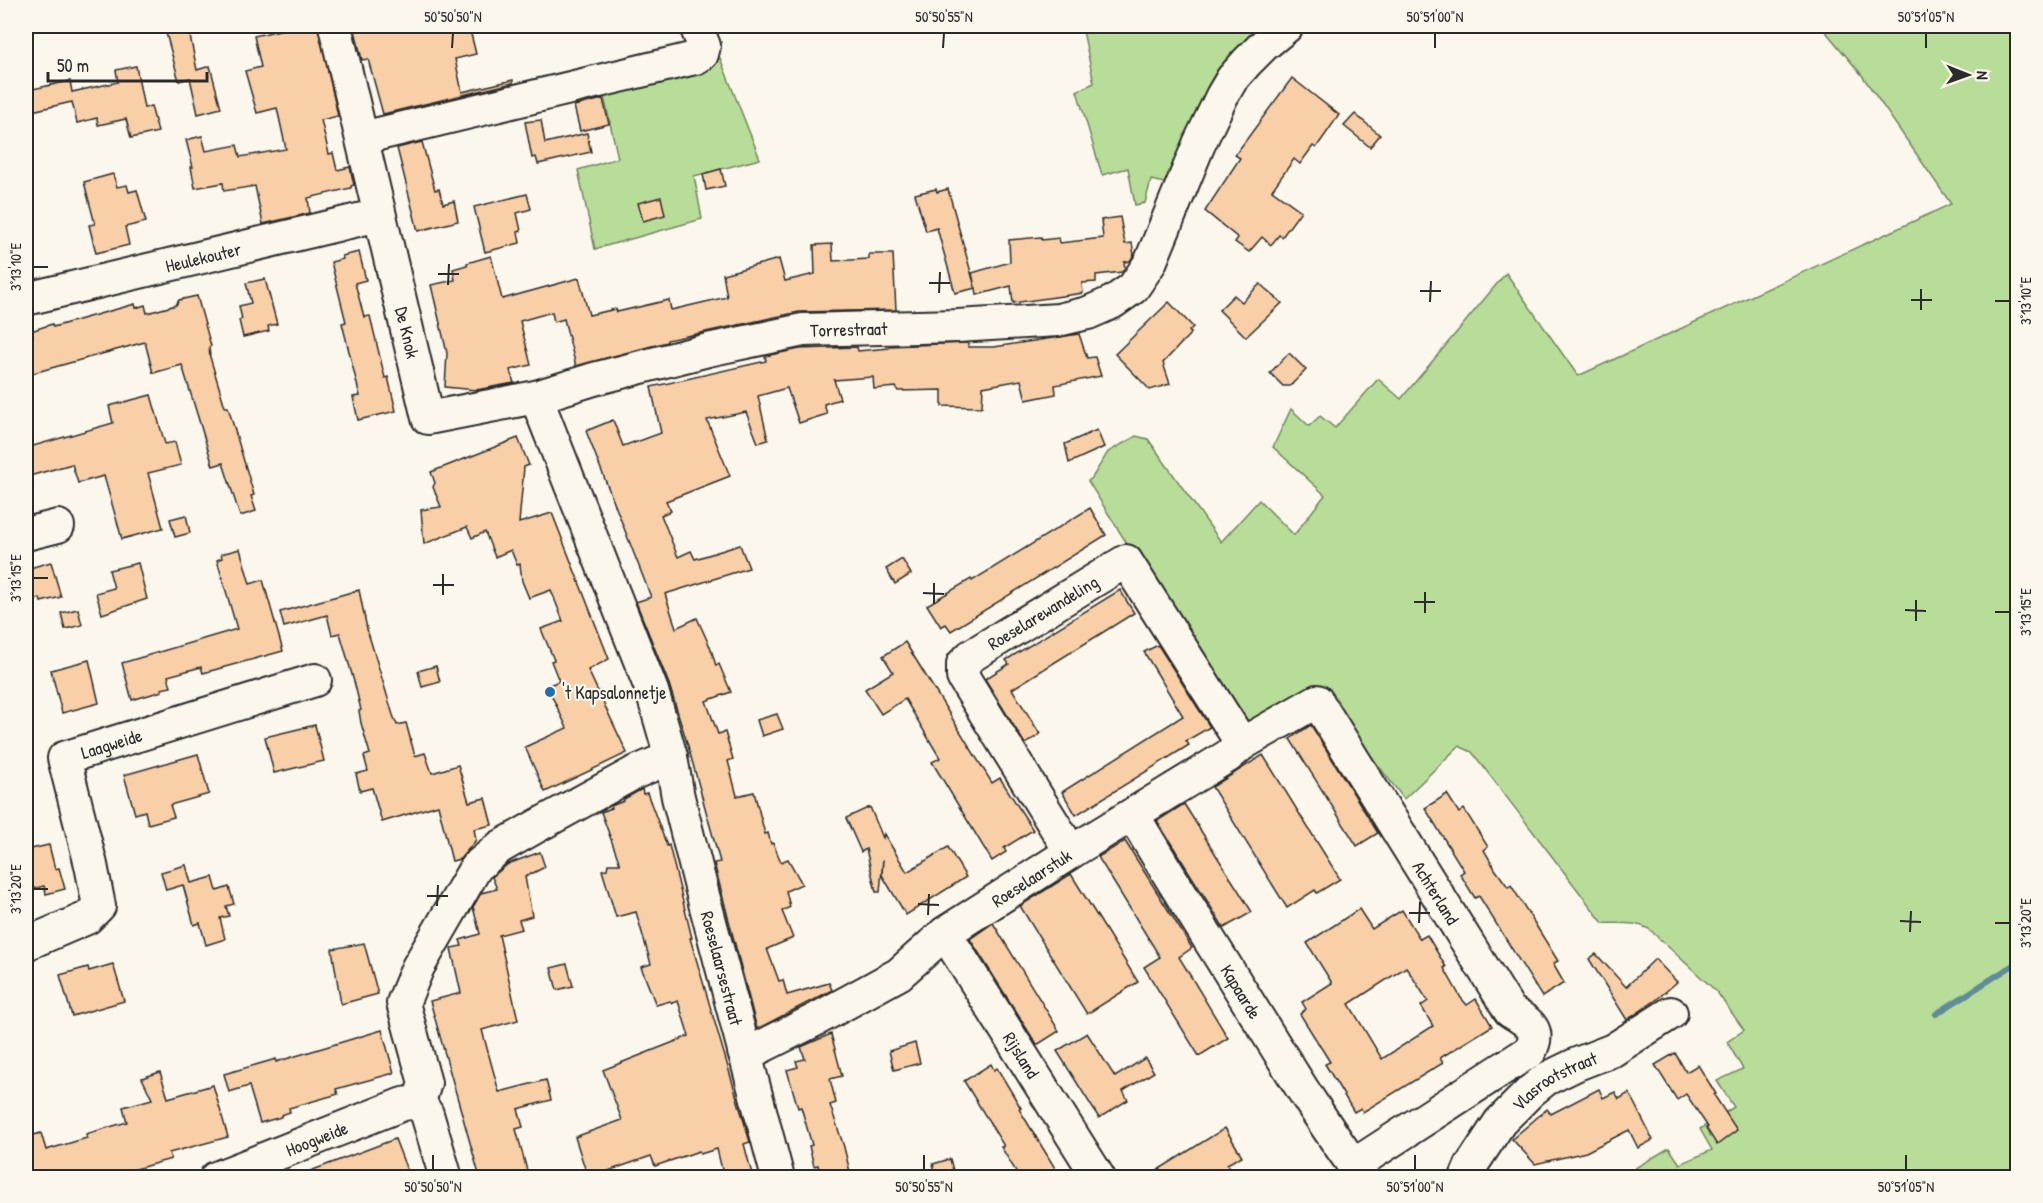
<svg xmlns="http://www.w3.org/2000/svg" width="2043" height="1203" font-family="'Patrick Hand',sans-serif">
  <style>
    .green { fill: #b8dd98; stroke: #728462; stroke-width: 1.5 }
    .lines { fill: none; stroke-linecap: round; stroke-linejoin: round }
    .stream { stroke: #5e8c98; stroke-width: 6 }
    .building { fill: #f8cfa7; stroke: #2b2b2b; stroke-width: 1.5; fill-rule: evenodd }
    .minor-casing { stroke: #2b2b2b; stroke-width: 36 }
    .minor { stroke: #fbf7ec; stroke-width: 32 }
    .ticks { fill: none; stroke: #2b2b2b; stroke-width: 2 }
    .poi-dot { fill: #1f6fb2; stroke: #fbf7ec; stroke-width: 2 }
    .labels { text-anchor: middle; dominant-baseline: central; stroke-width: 4.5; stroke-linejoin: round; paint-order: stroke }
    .street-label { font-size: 18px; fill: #2b2b2b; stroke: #fbf7ec }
    .poi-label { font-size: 18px; fill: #2b2b2b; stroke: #fbf7ec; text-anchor: start }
    .neatline { fill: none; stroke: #2b2b2b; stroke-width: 2 }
    .ticks-label { font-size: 15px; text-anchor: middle; fill: #2b2b2b }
  </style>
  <rect width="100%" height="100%" fill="#fbf7ec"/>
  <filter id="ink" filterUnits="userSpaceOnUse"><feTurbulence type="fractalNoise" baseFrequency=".0167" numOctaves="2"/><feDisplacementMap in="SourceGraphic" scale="12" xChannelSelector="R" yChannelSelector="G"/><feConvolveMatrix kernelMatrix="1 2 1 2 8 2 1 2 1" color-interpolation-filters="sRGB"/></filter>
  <g filter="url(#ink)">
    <g class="green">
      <polygon points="1082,26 1271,26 1168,184 1151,180 1145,203 1135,205 1128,168 1102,175 1077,91 1094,83"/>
      <path d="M1821,26H2017V1177H1620L1669,1148L1680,1164L1712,1150L1700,1129L1734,1107L1717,1081L1743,1069L1727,1042L1744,1030L1717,992L1649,929C1635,921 1620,924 1603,923L1472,752L1459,746L1404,799L1319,688L1255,728L1239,724L1088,481L1092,478L1108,452L1136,436L1148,439L1221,542L1259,500L1294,535L1325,495L1273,447L1291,409L1309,426L1320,416L1335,428L1378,379L1401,399L1506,273L1578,376L1951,204L1861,74Z"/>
      <polygon points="720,58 760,159 694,176 702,219 595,249 578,170 618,158 602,88"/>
    </g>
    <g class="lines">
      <polyline class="stream" points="1936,1014 2018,962"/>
    </g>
    <g class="building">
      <polygon points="182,26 188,26 197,70 210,66 221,108 198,114 190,78 179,81 165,29"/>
      <polygon points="297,26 318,26 338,116 321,120 329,154 333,153 337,170 350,167 354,185 351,186 351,188 308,198 310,213 263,224 255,186 224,191 223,183 195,188 191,167 193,167 186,140 202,136 206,151 237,145 240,157 286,149 277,108 257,113 245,71 261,67 254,36"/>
      <polygon points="354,26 469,26 476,54 455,59 462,92 513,80 513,83 383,114 368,59 362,60"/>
      <polygon points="136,66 144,108 151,106 158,132 131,138 126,119 98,125 97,118 77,123 72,102 32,111 28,90 70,81 72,92 118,82 116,70"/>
      <polygon points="1292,78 1339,115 1316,148 1313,146 1300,164 1294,159 1272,190 1301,211 1282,237 1279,235 1271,245 1262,237 1249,252 1235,242 1238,238 1205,211 1240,158 1235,155"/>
      <polygon points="603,99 609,124 580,131 574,106"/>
      <polygon points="1355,114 1380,135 1370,147 1344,126"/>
      <polygon points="541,120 545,143 587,133 591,152 538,164 536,157 532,158 525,122"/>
      <polygon points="422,142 435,190 439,189 443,204 454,201 458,221 418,231 397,148"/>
      <polygon points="721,169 725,186 706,190 703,174"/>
      <polygon points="113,174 117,187 127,185 129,192 137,190 146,222 125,227 129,245 96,253 89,225 95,224 84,182"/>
      <polygon points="936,189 937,192 948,189 975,287 972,273 1010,262 1009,240 1041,237 1042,240 1059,238 1060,243 1103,238 1101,220 1120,217 1125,244 1132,243 1134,255 1130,261 1124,262 1125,268 1122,272 1096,275 1096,282 1082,283 1083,293 1013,303 1011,286 977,295 976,288 955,293 937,228 926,231 915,194"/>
      <polygon points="527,194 531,209 517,213 521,231 518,232 520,243 485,252 474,207"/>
      <polygon points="661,197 665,215 643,221 638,203"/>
      <polygon points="832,244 833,261 869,259 869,254 893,254 896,310 799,312 667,340 667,342 576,366 564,319 554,322 552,312 520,321 531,365 510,370 514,383 476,390 445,387 447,353 431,285 455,280 453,269 467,265 467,263 491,256 502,299 579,278 589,315 616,309 617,312 669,300 671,310 727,297 723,274 779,259 785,281 815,274 814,245"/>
      <polygon points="359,252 366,280 355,283 364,317 370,316 385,378 388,377 396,411 358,420 353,397 360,396 342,323 346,322 331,262 343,259 342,256"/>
      <polygon points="265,279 277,324 268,326 269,331 243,337 239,320 242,319 239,306 251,303 246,283"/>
      <polygon points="1260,284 1282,303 1246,337 1219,310 1234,295 1242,302"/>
      <polygon points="197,296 211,346 209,347 210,357 225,407 228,407 254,495 251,496 256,511 240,516 223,463 213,466 182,365 153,373 145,342 26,375 26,338 33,336 31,331 52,324 53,327 135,304 136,308 145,305 147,313 176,305 179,300"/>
      <polygon points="1169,302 1193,327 1189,331 1191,333 1163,363 1170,384 1150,390 1115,354"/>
      <polygon points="1079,334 1087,358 1095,357 1101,376 1055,385 1056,394 1026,400 1021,380 983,387 982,407 942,406 942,390 898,391 896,387 874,389 873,377 834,380 840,399 824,404 827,414 799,423 787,388 758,396 768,440 758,443 746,412 707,420 730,476 666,501 671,511 661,515 678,557 691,551 695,559 740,545 749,568 665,594 676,628 697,618 711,649 716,666 719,664 731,692 706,701 718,734 725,732 733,759 728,761 737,796 754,792 765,834 768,833 771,844 773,843 781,862 788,859 802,884 786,891 790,907 782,911 793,938 767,949 779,981 783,980 787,995 829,983 832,990 757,1029 714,863 720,862 688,746 669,684 636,602 651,597 586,431 613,420 623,446 634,442 634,443 661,433 651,387 766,361 765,356 800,349 857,347 858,351 889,348 889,346 968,343 968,347 994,347"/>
      <polygon points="1289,353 1306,370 1290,386 1283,386 1270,373"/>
      <polygon points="151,395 165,444 175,442 181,465 148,473 163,528 122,539 104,476 78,483 72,464 26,477 26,448 113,423 109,406"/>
      <polygon points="1097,430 1104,447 1069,463 1065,444"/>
      <polygon points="518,438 529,465 524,467 519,523 552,513 609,659 588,670 627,753 545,792 525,747 567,728 547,686 559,681 551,661 554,660 541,629 563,621 551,590 529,598 522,581 520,564 517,565 511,550 495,557 485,532 472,538 467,527 424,544 421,510 441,507 433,487 435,483 431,472"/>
      <polygon points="1090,508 1106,535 951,631 946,624 941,627 927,605 971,579 972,581"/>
      <polygon points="186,515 190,533 175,537 170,519"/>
      <polygon points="240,549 250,584 263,580 283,651 203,673 201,667 168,676 171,687 161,689 162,691 132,700 122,663 237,629 217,560 222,558 221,554"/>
      <polygon points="902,559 911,574 895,584 886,569"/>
      <polygon points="51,562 61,597 41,602 40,598 26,603 26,569"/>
      <polygon points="138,563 147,599 102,614 96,593 114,588 109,570"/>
      <polygon points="359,590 367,629 393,715 397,725 406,723 415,756 425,753 432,773 458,765 469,802 485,798 492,825 474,829 476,840 460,859 452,861 438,805 382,822 372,788 360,791 356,774 368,771 364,756 370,754 361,723 359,711 361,710 355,685 340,633 332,635 327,615 284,627 280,612"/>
      <polygon points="1120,590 1134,613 1012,689 1040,734 1025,744 985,679 1009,664 1006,660"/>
      <polygon points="78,609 82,625 65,629 61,613"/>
      <polygon points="905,642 992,783 1000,778 1033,830 1004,848 1006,852 992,861 932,762 940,758 905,699 881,714 865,689 893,672 883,656"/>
      <polygon points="1158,645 1210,727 1186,741 1189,745 1076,815 1062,792 1183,716 1144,652"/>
      <polygon points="89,660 99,703 62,713 51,670"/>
      <polygon points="436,666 440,682 422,687 418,671"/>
      <polygon points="777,714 783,729 762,736 757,720"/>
      <polygon points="315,725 324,761 274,773 265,737"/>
      <polygon points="1311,725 1378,833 1357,846 1290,739"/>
      <polygon points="198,754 209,794 170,805 174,817 148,824 145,811 135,814 124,775"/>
      <polygon points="1263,755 1340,879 1317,893 1315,890 1287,908 1212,787"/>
      <polygon points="642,789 643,794 647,793 667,846 669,845 692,938 690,938 750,1142 744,1144 753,1178 724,1178 717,1149 700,1154 699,1151 655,1166 651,1156 588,1178 575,1137 622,1120 603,1070 689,1036 678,1001 672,1003 670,1001 656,1005 641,967 651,964 636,912 616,917 602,870 607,869 608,864 620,864 601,812 612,808 611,806 624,801 624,799"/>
      <polygon points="1447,794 1459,813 1464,809 1488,847 1484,850 1495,869 1508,887 1511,885 1558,961 1553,964 1564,983 1542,997 1479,896 1475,898 1460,874 1464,871 1425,808"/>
      <polygon points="1184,804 1252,912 1224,928 1157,821"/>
      <polygon points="870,807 883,838 884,834 907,872 948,847 966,877 906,915 882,875 883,859 880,892 876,892 866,849 861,852 846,818"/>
      <polygon points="1125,841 1192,948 1179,957 1228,1038 1199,1056 1144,967 1160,957 1098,857"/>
      <polygon points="49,845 55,869 59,868 65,889 46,894 44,886 26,891 26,850"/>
      <polygon points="540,852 545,867 525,877 532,916 519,920 522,929 499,935 518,1020 482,1030 499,1092 546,1080 551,1100 518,1109 523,1127 516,1129 529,1178 480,1178 430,1001 461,993 451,948 462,946 460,940 480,934 473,907 481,893 497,889 492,877 508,864"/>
      <polygon points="186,865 191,883 213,877 217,891 229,887 234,904 226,906 229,916 220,918 225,939 206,945 200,923 194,925 183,885 166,890 161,872"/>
      <polygon points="1071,874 1138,982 1087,1014 1020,906"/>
      <path d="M1359,909L1372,929L1402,910L1420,939L1427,935L1446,967L1444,968L1461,998L1467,1005L1476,999L1492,1026L1440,1058L1443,1063L1363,1112L1361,1108L1354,1112L1325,1064L1330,1062L1300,1014L1306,1009L1302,1002L1332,983L1307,943ZM1406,967L1428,1001L1421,1006L1433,1026L1382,1059L1349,1004Z"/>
      <polygon points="993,923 1059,1031 1037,1045 970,939"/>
      <polygon points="364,943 378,994 341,1004 332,949"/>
      <polygon points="1596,954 1626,987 1655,959 1677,982 1656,1000 1627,1020 1589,959"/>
      <polygon points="113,964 124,1001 72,1016 60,975 88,967 89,971"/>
      <polygon points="567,964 573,986 557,990 551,968"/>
      <polygon points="382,1030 394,1073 336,1089 338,1094 289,1108 290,1112 281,1115 281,1117 260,1123 249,1086 229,1092 224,1074 276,1059 276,1062"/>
      <polygon points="1087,1033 1115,1077 1145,1058 1154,1072 1123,1091 1128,1100 1099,1118 1057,1051"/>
      <polygon points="831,1034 842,1076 830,1079 836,1103 830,1105 844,1147 850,1172 829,1178 821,1178 818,1165 814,1166 809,1146 812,1145 801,1107 798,1108 787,1070 798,1067 796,1061 805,1059 801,1047"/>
      <polygon points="915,1043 920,1063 894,1070 889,1051"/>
      <polygon points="1675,1053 1686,1072 1698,1065 1716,1094 1714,1095 1737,1130 1717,1145 1706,1128 1708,1127 1686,1094 1677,1100 1655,1065"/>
      <polygon points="991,1064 994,1070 997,1068 1021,1108 1019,1109 1061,1178 1020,1178 1001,1147 1004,1146 964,1081"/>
      <polygon points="160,1072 168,1098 213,1085 228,1137 169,1153 171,1159 104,1178 26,1178 26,1137 41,1133 46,1150 87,1138 86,1134 127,1122 123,1107 152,1099 142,1078"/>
      <polygon points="1599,1089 1603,1098 1615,1092 1619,1099 1629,1093 1653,1140 1638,1148 1629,1130 1586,1152 1535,1164 1512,1139 1547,1109 1551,1114"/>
      <polygon points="1225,1128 1242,1156 1227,1164 1229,1167 1212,1178 1145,1178"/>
      <polygon points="395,1139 410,1178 297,1178 297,1176"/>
      <polygon points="950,1159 955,1178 937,1178 933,1164"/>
    </g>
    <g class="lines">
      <g class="minor-casing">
        <g id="minor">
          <path id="s1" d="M335,26L428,418L536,397L594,379L708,350L803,330L957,326L1058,320L1088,313L1113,302L1133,288L1150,263L1199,144L1222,96L1232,79L1247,62L1264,45L1287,26"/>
          <polyline points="362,138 695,58 702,54 704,46 696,26"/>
          <path id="s2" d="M26,299L379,215"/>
          <path id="s3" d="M536,397L652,691L671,757L678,797L705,903L778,1178"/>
          <polyline points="26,534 58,526"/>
          <path id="s4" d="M1133,815C1168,875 1206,934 1243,994C1282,1056 1319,1119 1363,1178"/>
          <path id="s5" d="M1071,852L963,677V664L971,656L1126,561L1242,744"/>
          <path id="s6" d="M945,933L1099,1178"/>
          <path id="s7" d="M26,944L87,918L99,906L91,865L64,758L315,680"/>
          <path id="s8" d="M744,1052L757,1049L815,1020L899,974L945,933L1071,852L1228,756L1242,744L1317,701L1510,1011C1528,1022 1542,1029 1530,1051"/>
          <polyline points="419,1102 425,1083 403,1003 418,967 476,867 500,847 537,826 634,773 671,757"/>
          <polyline points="1354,1165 1530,1051"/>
          <path id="s9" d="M216,1178L403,1104L419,1102L427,1114L446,1178"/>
          <path id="s10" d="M1466,1178L1471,1166L1500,1122L1531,1091L1546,1079L1577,1064L1613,1050L1671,1013"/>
        </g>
      </g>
      <use href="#minor" class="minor"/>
    </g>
  </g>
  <path class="ticks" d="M452,48L453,33M943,48L944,33M1435,48V33M1926,48V33M33,267H48M438,274H459M929,283H950M448,285L449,264M1420,291H1441M939,293L940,272M1911,300H1932M1995,301H2010M1430,302L1431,281M1921,310V289M33,578H48M433,585H454M923,593L944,594M443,595V574M1414,602H1435M934,604V583M1905,610L1926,611M1995,612H2010M1425,613V592M1916,621V600M33,889H48M427,896H448M918,904L939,905M437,906L438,885M1409,913H1430M928,915L929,894M1900,921L1921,922M1419,923L1420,902M1995,923H2010M1910,932L1911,911M433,1170V1155M924,1170V1155M1415,1170V1155M1906,1170V1155"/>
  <circle class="poi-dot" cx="550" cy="692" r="6"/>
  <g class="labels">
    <g class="street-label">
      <text stroke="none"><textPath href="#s2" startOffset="182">Heulekouter</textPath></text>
      <text stroke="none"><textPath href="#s1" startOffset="834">Torrestraat</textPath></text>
      <text stroke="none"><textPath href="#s1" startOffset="315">De Knok</textPath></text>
      <text stroke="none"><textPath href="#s5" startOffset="314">Roeselarewandeling</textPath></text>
      <text stroke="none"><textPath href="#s7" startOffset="285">Laagweide</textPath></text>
      <text stroke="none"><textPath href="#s8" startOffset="338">Roeselaarstuk</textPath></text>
      <text stroke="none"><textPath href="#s8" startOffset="900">Achterland</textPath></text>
      <text stroke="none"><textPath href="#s3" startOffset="602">Roeselaarsestraat</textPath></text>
      <text stroke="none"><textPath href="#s4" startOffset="207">Kapaarde</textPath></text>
      <text stroke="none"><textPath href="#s6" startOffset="144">Rijsland</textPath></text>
      <text stroke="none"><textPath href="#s10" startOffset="135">Vlasrootstraat</textPath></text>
      <text stroke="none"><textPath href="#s9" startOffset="108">Hoogweide</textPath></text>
    </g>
    <g class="poi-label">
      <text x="562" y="692">'t Kapsalonnetje</text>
    </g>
  </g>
  <rect width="2043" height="1203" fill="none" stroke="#fbf7ec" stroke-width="66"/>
  <g transform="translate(1968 75) rotate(91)" stroke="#fbf7ec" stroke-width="4.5" paint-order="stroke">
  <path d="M0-4.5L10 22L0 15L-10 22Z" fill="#2b2b2b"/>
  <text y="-9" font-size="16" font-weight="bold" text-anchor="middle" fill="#2b2b2b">N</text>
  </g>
  <path d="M48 72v9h159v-9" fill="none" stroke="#2b2b2b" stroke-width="3"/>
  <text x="57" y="72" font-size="18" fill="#2b2b2b" stroke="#fbf7ec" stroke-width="4.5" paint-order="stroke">50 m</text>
  <rect x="33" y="33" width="1977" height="1137" class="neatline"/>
  <g class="ticks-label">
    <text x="453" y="22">50°50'50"N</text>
    <text x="944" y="22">50°50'55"N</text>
    <text x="1435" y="22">50°51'00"N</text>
    <text x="1926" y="22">50°51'05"N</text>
    <text transform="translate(16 267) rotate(-90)" y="5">3°13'10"E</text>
    <text transform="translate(2026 301) rotate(-90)" y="5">3°13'10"E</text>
    <text transform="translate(16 578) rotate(-90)" y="5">3°13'15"E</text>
    <text transform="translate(2026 612) rotate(-90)" y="5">3°13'15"E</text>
    <text transform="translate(16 889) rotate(-90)" y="5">3°13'20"E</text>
    <text transform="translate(2026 923) rotate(-90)" y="5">3°13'20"E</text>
    <text x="433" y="1192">50°50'50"N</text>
    <text x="924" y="1192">50°50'55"N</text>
    <text x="1415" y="1192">50°51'00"N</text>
    <text x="1906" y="1192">50°51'05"N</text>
  </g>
</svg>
